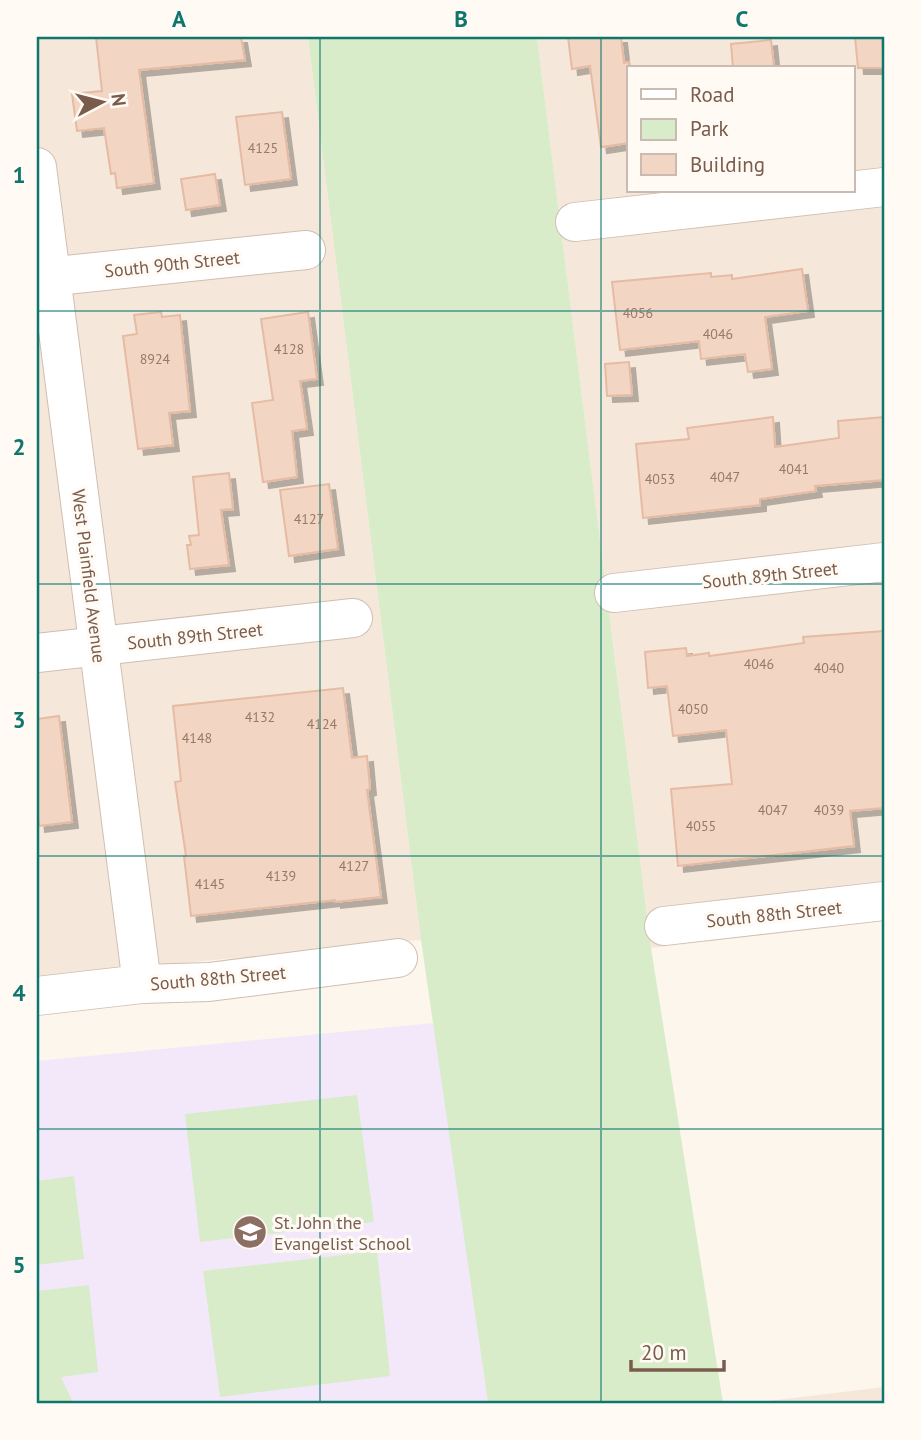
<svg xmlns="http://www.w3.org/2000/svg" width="921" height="1440" font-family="'PT Sans',sans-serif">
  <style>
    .residential { fill: #f5e8da; fill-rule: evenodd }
    .education { fill: #f3e8fa }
    .green { fill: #d8ecc9 }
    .building { fill: #f3d5c3; stroke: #e6bba3; stroke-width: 2; filter: url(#shadow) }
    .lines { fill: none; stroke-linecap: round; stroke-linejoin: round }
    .minor-casing { stroke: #d1beb0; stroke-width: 40 }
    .minor { stroke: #fff; stroke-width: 38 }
    .grid { fill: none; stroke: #0f766e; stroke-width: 2; stroke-opacity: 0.55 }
    .labels { text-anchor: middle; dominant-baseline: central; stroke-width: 6; stroke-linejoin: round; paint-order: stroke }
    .number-label { font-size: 14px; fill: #987a6a }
    .street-label { font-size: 18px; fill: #7a5c4d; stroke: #fffaf3 }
    .education-label { font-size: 18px; fill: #785e54; stroke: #fffaf3; text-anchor: start }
    .neatline { fill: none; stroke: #0f766e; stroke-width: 2.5 }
    .grid-label { font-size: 23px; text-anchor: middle; font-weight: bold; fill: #0f766e }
  </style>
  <defs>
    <filter id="shadow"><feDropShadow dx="6" dy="6" stdDeviation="0" flood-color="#0004"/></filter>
  </defs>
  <rect width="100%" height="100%" fill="#fdf6ec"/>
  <g class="residential">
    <polygon points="37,37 308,37 421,940 37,977"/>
    <path d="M537,37H884V921L651,948ZM629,68H853V191H629Z"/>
    <polygon points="884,1387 884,1403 752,1403"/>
  </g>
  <polygon class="education" points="434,1023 488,1403 37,1403 37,1061"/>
  <g class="green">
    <polygon points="308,37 537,37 651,948 723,1403 488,1403 421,940"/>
    <polygon points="357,1095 374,1222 200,1242 185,1114"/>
    <polygon points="74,1176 84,1259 37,1265 37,1181"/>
    <polygon points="377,1251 390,1376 220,1397 203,1271"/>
    <polygon points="89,1285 98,1372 61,1377 73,1403 37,1403 37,1291"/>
  </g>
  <g class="building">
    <polygon points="96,37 241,37 245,60 139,70 154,183 117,188 115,173 111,174 104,128 77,131 72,94 102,91"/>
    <polygon points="568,37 621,37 624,63 629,62 629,143 601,147 590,66 572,69"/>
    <polygon points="855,37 882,37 884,68 858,68"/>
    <polygon points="771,40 774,68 733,68 731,44"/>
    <polygon points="282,112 291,179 245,185 236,117"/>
    <polygon points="215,174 220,205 186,210 181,179"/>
    <polygon points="802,269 808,311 765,317 772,369 748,372 745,354 701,359 699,341 620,350 612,282 711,273 711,277 732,275 732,279"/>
    <polygon points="161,312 162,317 180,315 190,411 169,413 173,445 138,449 123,336 137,334 134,315"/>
    <polygon points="308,312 317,379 300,381 307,429 292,431 297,477 263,482 252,403 273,400 261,319"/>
    <polygon points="629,362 632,395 607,396 605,364"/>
    <polygon points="773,417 775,447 839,438 838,421 884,417 884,480 815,486 816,491 760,499 760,505 643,518 636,444 689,439 687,428"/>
    <polygon points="229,473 233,509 221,510 229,565 190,569 187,545 191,545 189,536 199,535 193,477"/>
    <polygon points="329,484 338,549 289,556 280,490"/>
    <polygon points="884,631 884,808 850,811 854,846 678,866 671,789 732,784 726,730 673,736 667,686 648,688 645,652 686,648 687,656 709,653 709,656 804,643 803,637"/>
    <polygon points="343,688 352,758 367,756 370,789 367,790 381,897 335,902 335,900 191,916 184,856 186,856 175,782 181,781 173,706"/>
    <polygon points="59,716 72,822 39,826 37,806 37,719"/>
  </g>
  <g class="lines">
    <g class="minor-casing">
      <g id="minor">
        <polyline points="37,167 142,984"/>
        <polyline points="575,222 884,187"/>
        <polyline points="37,278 306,250"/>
        <polyline points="614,593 884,562"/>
        <polyline points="37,653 353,618"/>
        <polyline points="664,926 884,901"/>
        <polyline points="37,996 142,984 209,982 398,958"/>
      </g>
    </g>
    <use href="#minor" class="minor"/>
  </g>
  <path class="grid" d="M320,37V1403M601,37V1403M37,311H884M37,584H884M37,856H884M37,1129H884"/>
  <defs>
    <g id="school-disc" transform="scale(1.75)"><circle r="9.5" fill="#8d6e63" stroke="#fffaf3"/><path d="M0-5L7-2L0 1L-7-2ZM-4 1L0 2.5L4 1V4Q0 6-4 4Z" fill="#fff"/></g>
  </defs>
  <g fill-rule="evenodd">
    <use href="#school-disc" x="250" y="1232"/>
  </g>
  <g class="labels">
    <g class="number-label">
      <text x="263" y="148">4125</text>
      <text x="638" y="313">4056</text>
      <text x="718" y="334">4046</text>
      <text x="289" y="349">4128</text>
      <text x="155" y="359">8924</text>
      <text x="794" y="469">4041</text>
      <text x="725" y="477">4047</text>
      <text x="660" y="479">4053</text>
      <text x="309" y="519">4127</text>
      <text x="759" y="664">4046</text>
      <text x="829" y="668">4040</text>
      <text x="693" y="709">4050</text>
      <text x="260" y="717">4132</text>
      <text x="322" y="724">4124</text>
      <text x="197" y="738">4148</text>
      <text x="773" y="810">4047</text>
      <text x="829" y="810">4039</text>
      <text x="701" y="826">4055</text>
      <text x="354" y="866">4127</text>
      <text x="281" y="876">4139</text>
      <text x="210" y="884">4145</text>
    </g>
    <g class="street-label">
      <text transform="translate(172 264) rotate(-6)">South 90th Street</text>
      <text transform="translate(770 575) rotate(-6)">South 89th Street</text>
      <text transform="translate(89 576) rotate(83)">West Plainfield Avenue</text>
      <text transform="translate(195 636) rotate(-6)">South 89th Street</text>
      <text transform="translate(774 914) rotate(-6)">South 88th Street</text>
      <text transform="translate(218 978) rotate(-5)">South 88th Street</text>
    </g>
    <g class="education-label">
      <text x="274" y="1222">St. John the<tspan x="274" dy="21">Evangelist School</tspan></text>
    </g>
  </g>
  <rect width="921" height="1440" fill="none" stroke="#fffaf3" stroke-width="77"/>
  <rect x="627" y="66" width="228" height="126" fill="#fffaf3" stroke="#cabbb1" stroke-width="2"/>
  <rect x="641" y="89" width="35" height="10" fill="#ffffff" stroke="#cabbb1" stroke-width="2"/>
  <text x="690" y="102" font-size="21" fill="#7a5c4d">Road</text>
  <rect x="641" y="119" width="35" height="21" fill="#d8ecc9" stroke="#cabbb1" stroke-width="2"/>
  <text x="690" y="136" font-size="21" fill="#7a5c4d">Park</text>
  <rect x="641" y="154" width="35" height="21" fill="#f3d5c3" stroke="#cabbb1" stroke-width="2"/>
  <text x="690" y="172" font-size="21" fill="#7a5c4d">Building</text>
  <g transform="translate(102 102) rotate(83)" stroke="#fffaf3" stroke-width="5" paint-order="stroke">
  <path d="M0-5L12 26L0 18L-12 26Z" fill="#7a5c4d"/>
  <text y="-10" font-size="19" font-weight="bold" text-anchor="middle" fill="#7a5c4d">N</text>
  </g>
  <path d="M631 1360v10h93v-10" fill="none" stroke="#7a5c4d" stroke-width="3.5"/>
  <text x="641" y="1360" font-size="21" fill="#7a5c4d" stroke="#fffaf3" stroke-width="5" paint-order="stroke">20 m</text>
  <rect x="38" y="38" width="845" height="1364" class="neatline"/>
  <g class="grid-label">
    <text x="179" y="27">A</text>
    <text x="461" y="27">B</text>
    <text x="742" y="27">C</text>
    <text x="19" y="183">1</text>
    <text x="19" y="455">2</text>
    <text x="19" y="728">3</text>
    <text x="19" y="1001">4</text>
    <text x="19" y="1273">5</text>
  </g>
</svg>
